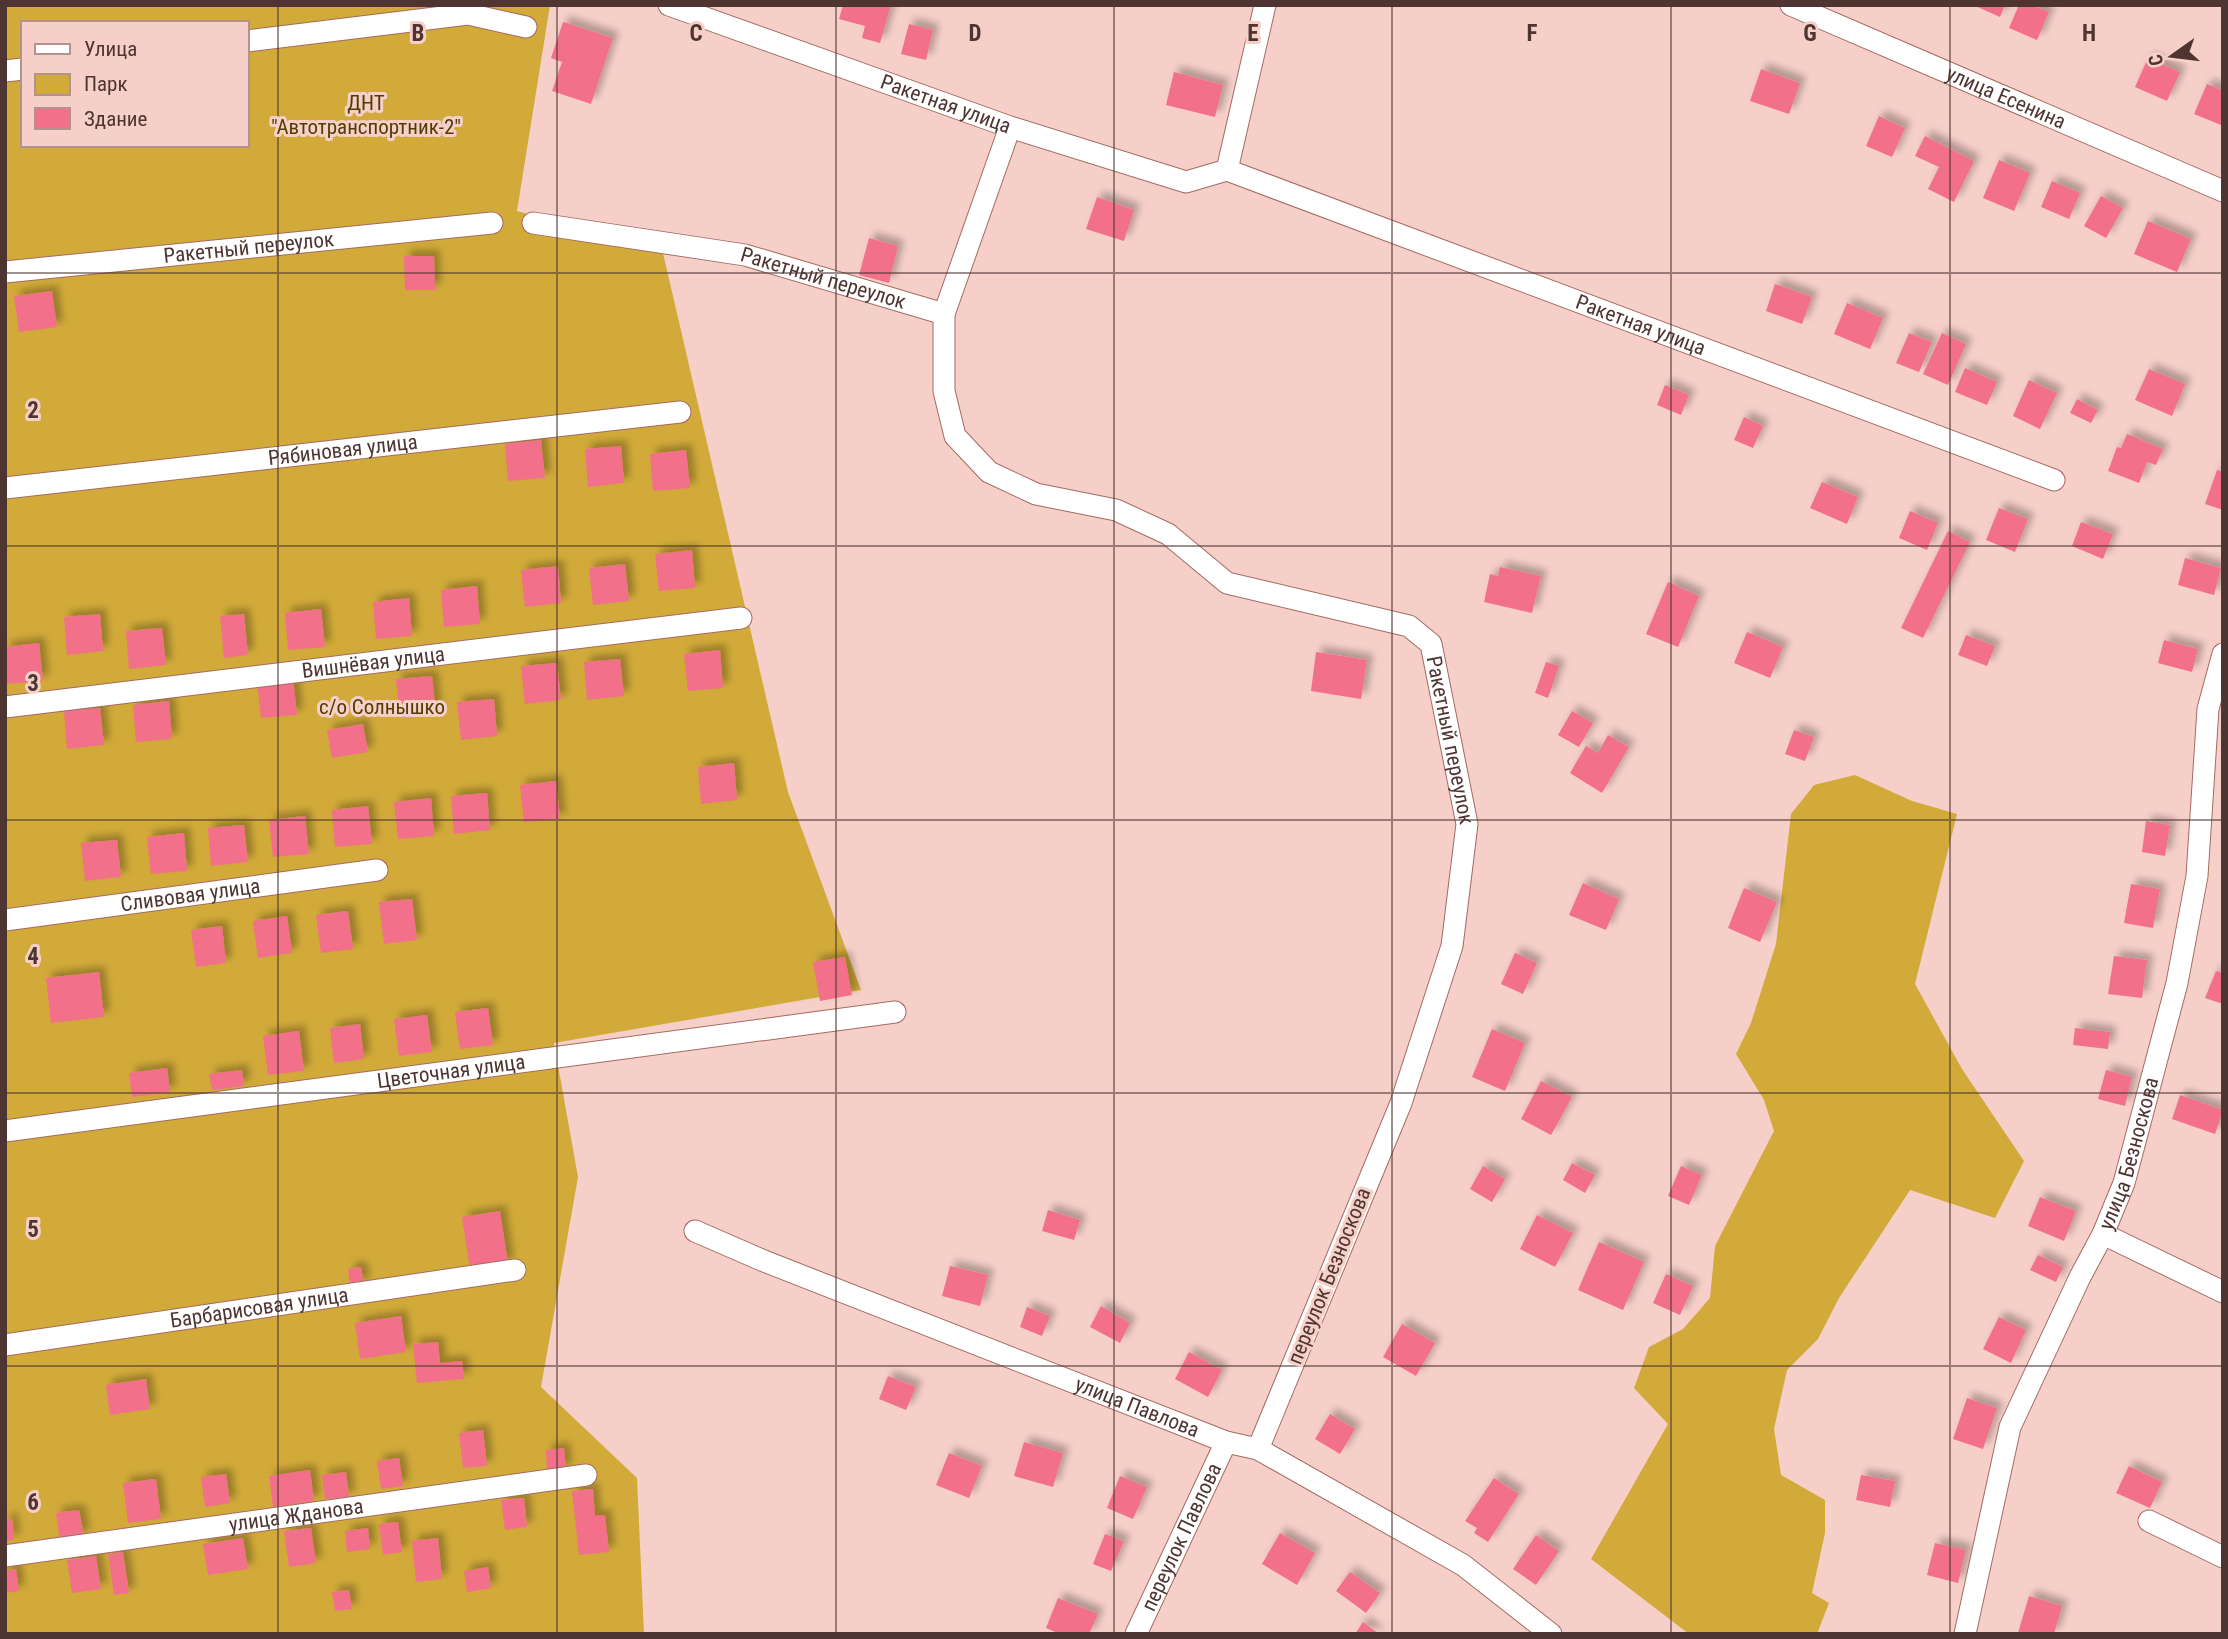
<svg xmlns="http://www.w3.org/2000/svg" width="2228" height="1639" font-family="'Roboto Condensed',sans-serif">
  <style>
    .green { fill: #d1aa39; fill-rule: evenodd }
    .building { fill: #f2708a; filter: url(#shadow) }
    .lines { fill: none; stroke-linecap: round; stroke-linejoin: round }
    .minor-casing { stroke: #a46b61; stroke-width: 23 }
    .minor { stroke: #fff; stroke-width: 21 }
    .grid { fill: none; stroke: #4e3531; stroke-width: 2; stroke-opacity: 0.55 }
    .labels { text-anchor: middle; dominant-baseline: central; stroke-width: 6; stroke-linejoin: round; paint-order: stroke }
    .street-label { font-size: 21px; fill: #4e3531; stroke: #f6cfc9 }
    .park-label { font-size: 21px; fill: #503e00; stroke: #f6cfc9 }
    .grid-label { font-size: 23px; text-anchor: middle; font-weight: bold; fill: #4e3531; stroke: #f6cfc9; stroke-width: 6; stroke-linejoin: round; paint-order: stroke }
  </style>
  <defs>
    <filter id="shadow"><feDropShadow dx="6" dy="-6" stdDeviation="3.5" flood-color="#0004"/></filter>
  </defs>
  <rect width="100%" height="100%" fill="#f6cfc9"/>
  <g class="green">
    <path d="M5,5H550L517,211L663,253L788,792L861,990L554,1043L578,1177L541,1387L637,1478L644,1634H5ZM23,23H247V145H23Z"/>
    <polygon points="1855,775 1912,801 1957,814 1915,984 1962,1069 2024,1161 1995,1218 1910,1190 1839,1298 1818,1339 1787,1370 1774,1429 1781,1475 1825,1500 1825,1533 1812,1593 1829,1603 1817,1634 1689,1634 1591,1559 1668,1424 1634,1388 1649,1347 1683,1329 1710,1298 1715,1246 1774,1131 1764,1100 1736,1054 1751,1023 1776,944 1791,814 1814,785"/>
  </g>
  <g class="building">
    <polygon points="843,5 891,5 880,43 862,38 865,26 839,19"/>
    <polygon points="1973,5 2005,5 2000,17"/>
    <polygon points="2019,5 2032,5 2049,12 2037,40 2009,28"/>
    <polygon points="563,22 613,38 591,104 552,91 562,62 551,58"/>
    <polygon points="909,24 933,30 926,60 901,54"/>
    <polygon points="2148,58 2180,72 2167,101 2135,87"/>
    <polygon points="1761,69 1800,83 1789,114 1750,101"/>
    <polygon points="1174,72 1223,85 1215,117 1166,105"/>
    <polygon points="2207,84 2223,91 2221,125 2194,114"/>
    <polygon points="1879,116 1905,128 1892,157 1866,146"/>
    <polygon points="1925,136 1974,161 1954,202 1928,189 1939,167 1915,156"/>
    <polygon points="1999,160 2030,173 2014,211 1983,198"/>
    <polygon points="2052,181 2080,193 2069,219 2041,207"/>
    <polygon points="2101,196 2123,208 2106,238 2084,226"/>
    <polygon points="1097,197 1134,210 1124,241 1086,229"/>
    <polygon points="2148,221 2191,239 2177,272 2134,254"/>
    <polygon points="869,238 898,246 889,283 859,275"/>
    <polygon points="404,256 434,256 435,290 405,290"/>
    <polygon points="1775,284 1812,297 1802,324 1766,311"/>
    <polygon points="52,291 57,327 19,332 14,296"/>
    <polygon points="1847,303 1883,318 1870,349 1834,334"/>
    <polygon points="1909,333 1932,342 1919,372 1896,363"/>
    <polygon points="1942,333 1966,344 1948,385 1923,374"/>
    <polygon points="1965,368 1997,382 1987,405 1955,392"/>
    <polygon points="2149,369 2185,384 2172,416 2135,400"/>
    <polygon points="2029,380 2057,393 2040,429 2013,416"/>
    <polygon points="1665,385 1689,395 1681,415 1657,405"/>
    <polygon points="2077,399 2098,410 2091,423 2070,413"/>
    <polygon points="1744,417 1763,426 1753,448 1734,440"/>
    <polygon points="2127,434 2163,449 2156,465 2147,462 2139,483 2108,471 2117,447 2121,448"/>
    <polygon points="541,440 545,478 508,481 505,444"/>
    <polygon points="621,446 624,483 588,487 585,449"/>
    <polygon points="686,450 690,488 653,491 650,454"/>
    <polygon points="2217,470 2223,472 2223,510 2205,504"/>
    <polygon points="1822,482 1858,497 1847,524 1810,508"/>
    <polygon points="1999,508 2028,519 2015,552 1986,540"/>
    <polygon points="1910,511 1938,523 1927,550 1899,538"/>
    <polygon points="2081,522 2113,534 2103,559 2072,546"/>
    <polygon points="1948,531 1970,542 1923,638 1901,628"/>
    <polygon points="692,550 695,588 659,591 655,554"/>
    <polygon points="2185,558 2221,568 2214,595 2178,585"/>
    <polygon points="625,564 629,601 593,605 589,568"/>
    <polygon points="558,566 561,603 525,607 521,570"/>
    <polygon points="1500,567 1541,576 1532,613 1484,602 1490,574 1498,576"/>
    <polygon points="1668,582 1699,596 1678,647 1646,634"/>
    <polygon points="477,586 480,624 444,627 441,590"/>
    <polygon points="409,598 412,636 376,639 373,602"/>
    <polygon points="321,609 325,647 288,650 285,613"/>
    <polygon points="100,614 103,651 67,655 64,617"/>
    <polygon points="244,614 248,655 224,658 220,616"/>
    <polygon points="162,628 166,665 129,669 126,631"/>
    <polygon points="1747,632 1783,647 1770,678 1734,663"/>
    <polygon points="1966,635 1995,646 1987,666 1958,655"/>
    <polygon points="2164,640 2198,649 2192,672 2158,663"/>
    <polygon points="39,643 43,681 7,684 5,647"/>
    <polygon points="720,650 723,688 688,691 684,654"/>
    <polygon points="1316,652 1367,660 1361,699 1311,691"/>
    <polygon points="620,659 624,696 587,700 584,662"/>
    <polygon points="1546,662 1559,666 1548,698 1535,693"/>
    <polygon points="557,663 561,700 525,704 521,666"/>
    <polygon points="432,676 436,713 400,717 396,679"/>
    <polygon points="293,678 297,715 261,718 257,681"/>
    <polygon points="494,699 497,736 461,740 457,702"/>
    <polygon points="169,701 172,739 136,742 133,705"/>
    <polygon points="100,708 104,745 67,749 64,711"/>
    <polygon points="1572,711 1593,723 1579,747 1558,735"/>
    <polygon points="363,724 368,752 332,758 327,730"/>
    <polygon points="1794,730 1814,737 1805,761 1785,754"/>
    <polygon points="1608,735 1629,747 1602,793 1570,773 1586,746 1598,753"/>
    <polygon points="734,763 737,800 701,804 698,767"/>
    <polygon points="556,781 560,819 524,822 520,785"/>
    <polygon points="487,793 490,830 454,834 451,796"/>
    <polygon points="431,798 434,836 398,839 394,802"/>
    <polygon points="368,806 372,844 335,847 332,810"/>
    <polygon points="305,816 309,854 273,857 269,820"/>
    <polygon points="2146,821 2170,825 2165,856 2142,852"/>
    <polygon points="244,825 248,862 211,866 208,828"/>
    <polygon points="184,833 187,871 151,874 147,837"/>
    <polygon points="117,840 121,877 85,881 81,843"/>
    <polygon points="1583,883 1619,899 1606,930 1569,915"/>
    <polygon points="2131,884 2160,889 2153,928 2124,923"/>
    <polygon points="1744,888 1777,902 1760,942 1728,928"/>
    <polygon points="412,899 417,940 384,944 379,902"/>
    <polygon points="348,911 353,949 321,953 316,915"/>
    <polygon points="287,916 292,953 258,958 253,921"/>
    <polygon points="222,926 226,963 196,967 191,930"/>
    <polygon points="1515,953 1537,963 1523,994 1501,984"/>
    <polygon points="2114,956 2147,960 2142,998 2108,994"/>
    <polygon points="845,957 852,995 820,1001 813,962"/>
    <polygon points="2216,971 2223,973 2223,1004 2205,998"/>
    <polygon points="99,972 104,1017 51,1023 46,978"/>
    <polygon points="488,1008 493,1045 460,1049 455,1012"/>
    <polygon points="427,1015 432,1052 399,1056 394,1019"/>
    <polygon points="360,1024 364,1059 334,1063 330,1028"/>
    <polygon points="2075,1028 2110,1032 2108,1049 2073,1045"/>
    <polygon points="1492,1029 1525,1043 1505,1091 1472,1077"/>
    <polygon points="299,1031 304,1071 268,1075 263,1036"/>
    <polygon points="167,1068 170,1092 132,1097 129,1073"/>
    <polygon points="242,1070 244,1086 212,1090 209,1074"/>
    <polygon points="2106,1070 2132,1077 2125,1106 2098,1099"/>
    <polygon points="1541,1081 1572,1097 1551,1135 1521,1119"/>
    <polygon points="2180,1095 2223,1110 2215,1134 2172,1119"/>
    <polygon points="1572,1163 1595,1175 1585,1193 1563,1180"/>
    <polygon points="1483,1166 1505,1179 1492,1202 1470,1189"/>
    <polygon points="1681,1166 1702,1175 1689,1205 1668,1196"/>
    <polygon points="2040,1197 2076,1211 2064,1241 2028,1226"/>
    <polygon points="1048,1210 1080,1220 1074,1240 1042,1231"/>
    <polygon points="500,1211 508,1264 470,1269 462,1217"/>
    <polygon points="1537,1215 1573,1233 1555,1267 1520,1249"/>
    <polygon points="1599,1242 1644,1262 1623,1310 1578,1290"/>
    <polygon points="2038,1255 2063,1267 2056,1282 2030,1270"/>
    <polygon points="950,1266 988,1275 980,1306 942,1296"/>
    <polygon points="361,1267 364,1284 350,1286 348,1269"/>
    <polygon points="1666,1274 1693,1286 1680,1315 1653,1303"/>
    <polygon points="1101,1306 1130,1323 1120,1343 1090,1327"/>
    <polygon points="1027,1307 1050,1316 1042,1336 1020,1327"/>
    <polygon points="401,1316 406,1352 360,1359 355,1323"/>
    <polygon points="1999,1317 2026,1330 2011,1363 1983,1349"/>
    <polygon points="1402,1324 1435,1343 1416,1376 1383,1357"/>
    <polygon points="438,1342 440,1363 462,1361 464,1379 417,1383 413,1344"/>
    <polygon points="1189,1352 1222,1370 1208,1397 1175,1379"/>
    <polygon points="888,1376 916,1387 906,1410 879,1399"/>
    <polygon points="146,1379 150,1409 110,1415 106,1385"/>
    <polygon points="1967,1398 1997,1408 1983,1449 1953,1439"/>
    <polygon points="1330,1414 1355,1429 1340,1454 1315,1439"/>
    <polygon points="483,1430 487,1466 463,1468 459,1433"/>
    <polygon points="1024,1442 1063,1453 1053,1487 1014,1476"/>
    <polygon points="564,1448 566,1470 547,1471 546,1450"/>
    <polygon points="949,1453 982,1466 969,1498 936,1485"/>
    <polygon points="399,1458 403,1486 381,1489 377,1461"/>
    <polygon points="2129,1466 2162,1482 2150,1508 2116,1493"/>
    <polygon points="310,1470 314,1501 273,1507 269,1476"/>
    <polygon points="346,1472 349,1497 325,1499 322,1475"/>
    <polygon points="226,1474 230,1503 205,1507 201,1477"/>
    <polygon points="1861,1475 1895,1481 1890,1507 1856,1500"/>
    <polygon points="1120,1476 1147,1487 1133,1519 1107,1508"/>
    <polygon points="1494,1478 1519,1494 1488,1542 1474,1533 1477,1528 1465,1521"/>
    <polygon points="156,1479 161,1519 128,1523 123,1483"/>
    <polygon points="593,1489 595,1516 605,1515 609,1552 579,1555 572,1491"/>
    <polygon points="524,1498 527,1527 505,1530 501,1500"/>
    <polygon points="79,1510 84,1536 60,1540 56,1513"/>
    <polygon points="5,1519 12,1519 14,1540 5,1541"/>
    <polygon points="398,1522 402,1552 383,1555 379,1524"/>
    <polygon points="311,1528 316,1563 289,1567 284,1531"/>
    <polygon points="368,1528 370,1549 347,1552 345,1531"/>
    <polygon points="1280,1533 1315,1553 1297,1585 1262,1564"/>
    <polygon points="1105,1534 1124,1541 1111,1571 1093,1564"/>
    <polygon points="1536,1535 1559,1551 1536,1585 1513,1569"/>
    <polygon points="243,1538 248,1569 208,1575 203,1544"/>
    <polygon points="438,1538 442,1579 416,1582 412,1541"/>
    <polygon points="1935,1543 1966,1550 1958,1583 1927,1575"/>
    <polygon points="123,1552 129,1593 114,1595 108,1554"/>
    <polygon points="96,1556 101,1589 72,1593 67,1560"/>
    <polygon points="488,1567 491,1588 467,1592 464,1571"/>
    <polygon points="16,1569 19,1591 5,1593 5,1571"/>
    <polygon points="1350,1572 1380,1593 1366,1613 1336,1591"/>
    <polygon points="349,1590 352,1609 335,1611 332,1592"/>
    <polygon points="2029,1596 2062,1606 2054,1634 2018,1633"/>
    <polygon points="1058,1598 1098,1614 1089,1634 1060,1634 1046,1628"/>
    <polygon points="1363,1622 1379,1634 1355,1634"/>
  </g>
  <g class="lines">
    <g class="minor-casing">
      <g id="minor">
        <path id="s1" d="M669,5L1010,127L1186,182L1227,170L2054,480"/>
        <path id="s2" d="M1791,5L2223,191"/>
        <polyline points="247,41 468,14 526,27"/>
        <polyline points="5,71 23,69"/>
        <path id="s3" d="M1010,127L944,314V391L955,436L989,472L1036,494L1116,510L1168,534L1227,583L1409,626L1431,644L1467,824L1452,946L1401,1103L1258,1449"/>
        <polyline points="1227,170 1265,5"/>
        <path id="s4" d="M533,223L745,255L944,314"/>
        <path id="s5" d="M5,272L492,223"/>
        <path id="s6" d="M5,488L680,412"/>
        <path id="s7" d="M5,707L741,618"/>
        <path id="s8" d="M5,920L377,870"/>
        <path id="s9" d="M5,1131L895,1012"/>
        <path id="s10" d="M695,1231L764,1261L1226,1442L1258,1449L1463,1565L1551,1634"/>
        <polyline points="2103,1234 2223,1292"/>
        <path id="s11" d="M5,1345L515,1270"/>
        <polyline points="2149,1521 2223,1557"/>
        <path id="s12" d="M5,1556L586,1475"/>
        <path id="s13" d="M1136,1634L1226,1442"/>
        <path id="s14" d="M1965,1634L2010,1427L2080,1277L2103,1234L2124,1183L2177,983L2197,876L2208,709L2223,654"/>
      </g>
    </g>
    <use href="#minor" class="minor"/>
  </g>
  <path class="grid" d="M278,5V1634M557,5V1634M836,5V1634M1114,5V1634M1392,5V1634M1671,5V1634M1950,5V1634M5,273H2223M5,546H2223M5,820H2223M5,1093H2223M5,1366H2223"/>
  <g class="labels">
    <g class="street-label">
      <text stroke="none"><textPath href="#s2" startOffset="234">улица Есенина</textPath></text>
      <text stroke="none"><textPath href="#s1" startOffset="294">Ракетная улица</textPath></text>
      <text stroke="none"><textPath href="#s5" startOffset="245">Ракетный переулок</textPath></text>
      <text stroke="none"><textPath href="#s4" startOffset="296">Ракетный переулок</textPath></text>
      <text stroke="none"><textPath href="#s1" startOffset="1031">Ракетная улица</textPath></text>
      <text stroke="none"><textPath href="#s6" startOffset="340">Рябиновая улица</textPath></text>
      <text stroke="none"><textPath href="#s7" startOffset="371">Вишнёвая улица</textPath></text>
      <text stroke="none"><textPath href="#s3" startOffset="952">Ракетный переулок</textPath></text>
      <text stroke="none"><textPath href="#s8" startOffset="187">Сливовая улица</textPath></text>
      <text stroke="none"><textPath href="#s9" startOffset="450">Цветочная улица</textPath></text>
      <text stroke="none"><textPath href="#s14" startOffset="511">улица Безноскова</textPath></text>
      <text transform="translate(1329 1276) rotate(-68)">переулок Безноскова</text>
      <text stroke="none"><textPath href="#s11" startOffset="257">Барбарисовая улица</textPath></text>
      <text stroke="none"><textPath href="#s10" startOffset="476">улица Павлова</textPath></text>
      <text stroke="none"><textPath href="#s12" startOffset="294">улица Жданова</textPath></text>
      <text stroke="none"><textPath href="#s13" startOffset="107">переулок Павлова</textPath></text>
    </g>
    <g class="park-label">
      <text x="366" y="103">ДНТ<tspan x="366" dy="24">"Автотранспортник-2"</tspan></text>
      <text x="382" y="707">с/о Солнышко</text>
    </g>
  </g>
  <g class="grid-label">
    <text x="418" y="41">B</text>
    <text x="696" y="41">C</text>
    <text x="975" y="41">D</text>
    <text x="1253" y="41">E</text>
    <text x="1532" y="41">F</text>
    <text x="1810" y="41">G</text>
    <text x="2089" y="41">H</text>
    <text x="33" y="418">2</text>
    <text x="33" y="691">3</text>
    <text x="33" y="964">4</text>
    <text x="33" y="1237">5</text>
    <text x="33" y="1510">6</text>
  </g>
  <rect width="2228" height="1639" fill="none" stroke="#4e3531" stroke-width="14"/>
  <rect x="21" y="21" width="228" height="126" fill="#f6cfc9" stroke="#b3918c" stroke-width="2"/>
  <rect x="35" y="44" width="35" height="10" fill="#ffffff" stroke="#b3918c" stroke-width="2"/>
  <text x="84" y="56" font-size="21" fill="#4e3531">Улица</text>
  <rect x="35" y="74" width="35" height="21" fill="#d1aa39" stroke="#b3918c" stroke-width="2"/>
  <text x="84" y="91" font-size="21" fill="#4e3531">Парк</text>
  <rect x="35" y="108" width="35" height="21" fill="#f2708a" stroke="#b3918c" stroke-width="2"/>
  <text x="84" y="126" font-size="21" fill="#4e3531">Здание</text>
  <g transform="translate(2172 56) rotate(256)" stroke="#f6cfc9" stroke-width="5" paint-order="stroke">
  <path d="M0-5L12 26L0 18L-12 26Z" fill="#4e3531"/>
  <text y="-10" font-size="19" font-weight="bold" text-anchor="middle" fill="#4e3531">С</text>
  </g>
</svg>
